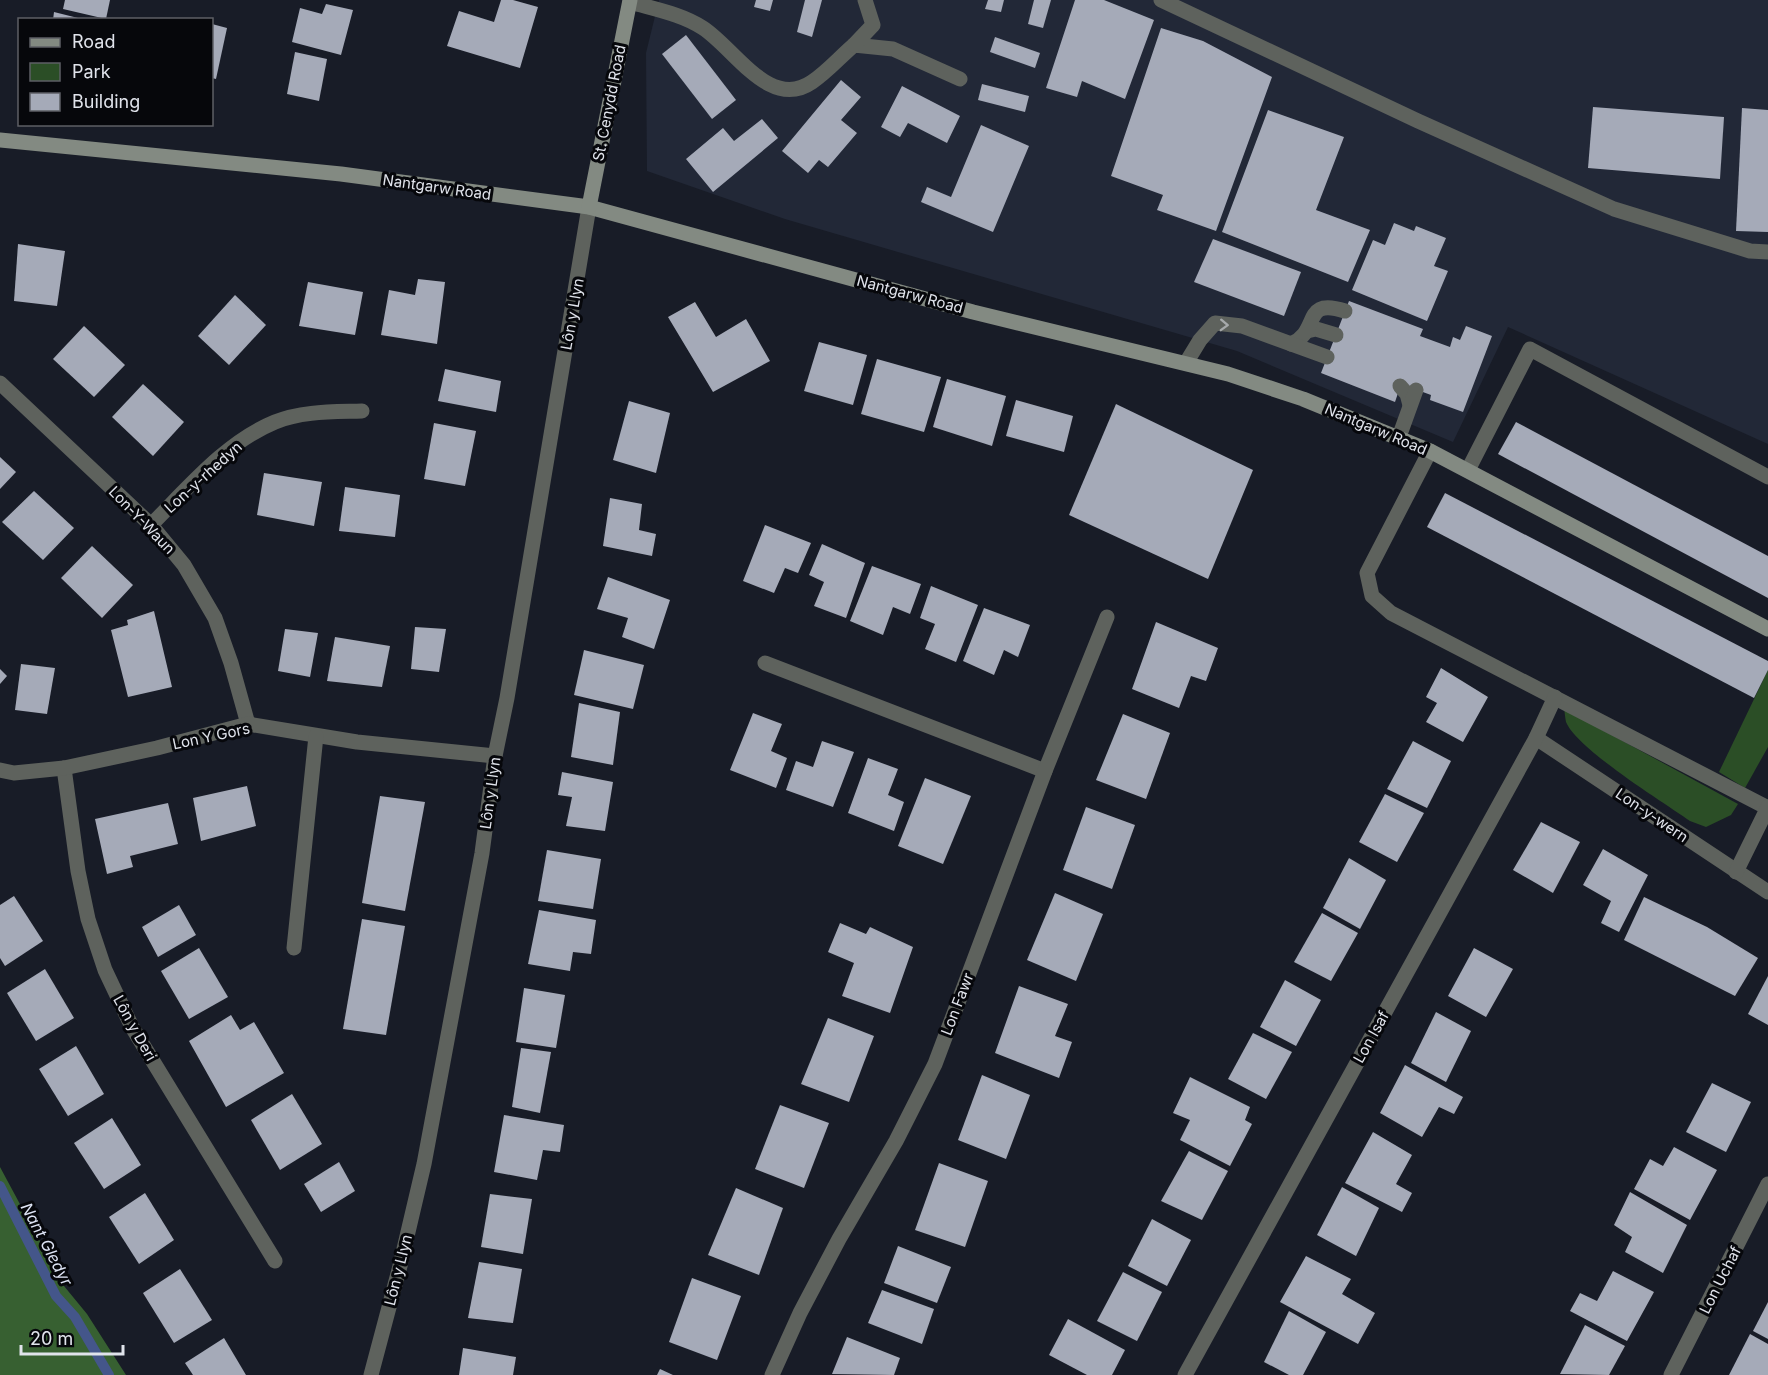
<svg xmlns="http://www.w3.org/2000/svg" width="1768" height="1375" font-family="Inter,sans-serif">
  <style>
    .built { fill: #222837 }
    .green { fill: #2b4e26 }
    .forest { fill: #376031 }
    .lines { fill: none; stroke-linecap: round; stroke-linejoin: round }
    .stream { stroke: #44568a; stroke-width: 10 }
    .building { fill: #a5aab8 }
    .service { stroke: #5e625d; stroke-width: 15 }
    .minor { stroke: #5e625d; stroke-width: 15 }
    .tertiary { stroke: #5e625d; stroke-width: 15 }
    .secondary { stroke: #838a82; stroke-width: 15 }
    .oneway { stroke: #a6a9ab }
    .labels { text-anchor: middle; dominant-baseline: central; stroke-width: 6; stroke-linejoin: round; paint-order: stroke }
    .street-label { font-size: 15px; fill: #e0e3eb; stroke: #06070b }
    .water-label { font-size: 16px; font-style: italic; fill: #dee4f5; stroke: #06070b }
  </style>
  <rect width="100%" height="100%" fill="#181c27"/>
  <polygon class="built" points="659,0 1768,0 1768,444 1508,327 1453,442 1237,351 785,219 647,171 646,53"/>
  <g class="green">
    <polygon points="1768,670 1768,747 1745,788 1719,772"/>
    <path d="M1564,709L1738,804L1731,815L1706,827L1690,821C1663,802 1577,749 1566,722C1565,718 1565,713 1564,709Z"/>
  </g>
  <polygon class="forest" points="0,1167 64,1286 87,1314 126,1375 0,1375"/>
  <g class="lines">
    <polyline class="stream" points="0,1186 56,1296 75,1317 109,1375"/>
  </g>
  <g class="building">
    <polygon points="65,0 110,0 106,19 63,9"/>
    <polygon points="501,0 513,0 538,7 520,68 447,46 459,11 494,22"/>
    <polygon points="756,0 773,0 770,11 754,7"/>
    <polygon points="805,0 822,0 812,37 797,32"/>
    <polygon points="988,0 1004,0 1001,12 985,9"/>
    <polygon points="1034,0 1051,0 1043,28 1028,24"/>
    <polygon points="1075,0 1104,0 1154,20 1125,99 1082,81 1077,97 1046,88"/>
    <polygon points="326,4 353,10 341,55 292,42 300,8 322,14"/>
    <polygon points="54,12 82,19 82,20 53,20"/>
    <polygon points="212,24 227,28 216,79 212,78"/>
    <polygon points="1161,28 1203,41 1272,77 1216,231 1157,210 1163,195 1111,176"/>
    <polygon points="686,35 736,100 712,119 662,54"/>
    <polygon points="995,37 1040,53 1035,68 990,52"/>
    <polygon points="295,52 327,59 319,101 287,94"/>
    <polygon points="841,80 861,97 841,120 857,133 828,167 819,160 808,173 782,151"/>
    <polygon points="982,84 1029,96 1025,112 978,100"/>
    <polygon points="902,86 960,116 947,143 908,123 900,137 881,127"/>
    <polygon points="1593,107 1724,117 1720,179 1588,168"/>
    <polygon points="1742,108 1768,110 1768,232 1736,231"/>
    <polygon points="1268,110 1344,137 1316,210 1370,230 1348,282 1222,232"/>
    <polygon points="762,119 778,138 713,192 686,159 723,128 734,141"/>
    <polygon points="981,125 1029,146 993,232 921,202 927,187 951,197"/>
    <polygon points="1394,223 1414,231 1416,226 1446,238 1434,266 1448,271 1427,321 1352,290 1373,240 1385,245"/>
    <polygon points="1213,239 1301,272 1284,316 1194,282"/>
    <polygon points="18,244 65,251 57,306 14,301"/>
    <polygon points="418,279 445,282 437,344 381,335 389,290 415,295"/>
    <polygon points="308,282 363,292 355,335 299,326"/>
    <polygon points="235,295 266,325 229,365 198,336"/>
    <polygon points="1349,301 1423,329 1420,336 1450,347 1453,337 1460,340 1466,326 1492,336 1463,412 1430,400 1431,395 1401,384 1395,402 1321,373"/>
    <polygon points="695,302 716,337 746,319 770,361 713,392 668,317"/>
    <polygon points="84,326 125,365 94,397 53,359"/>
    <polygon points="819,342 867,355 853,405 804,391"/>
    <polygon points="877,359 941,377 924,432 861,414"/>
    <polygon points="445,369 501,381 496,412 438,401"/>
    <polygon points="947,379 1006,396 992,446 933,427"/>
    <polygon points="143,384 184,422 153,456 112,417"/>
    <polygon points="1016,400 1073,416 1064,452 1006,436"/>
    <polygon points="629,401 670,413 656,473 613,460"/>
    <polygon points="1116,404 1253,470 1208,579 1069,515"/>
    <polygon points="1516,422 1768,556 1768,598 1498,454"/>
    <polygon points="434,423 476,431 465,486 424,479"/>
    <polygon points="0,457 16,472 0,489"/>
    <polygon points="264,473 322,482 314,526 257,515"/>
    <polygon points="345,487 400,495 395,537 339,531"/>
    <polygon points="34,491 74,528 43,560 2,522"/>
    <polygon points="1445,493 1768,661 1768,670 1754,698 1427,527"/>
    <polygon points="610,498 642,504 639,530 656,534 652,556 603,546"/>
    <polygon points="765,525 811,543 798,573 785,568 774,593 743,581"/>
    <polygon points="822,544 865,563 846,618 814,606 824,582 809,575"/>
    <polygon points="92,546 133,585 102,618 61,578"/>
    <polygon points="872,566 921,584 910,614 893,607 883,635 850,621"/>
    <polygon points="608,577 670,600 654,649 622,637 628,618 597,609"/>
    <polygon points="931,586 978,605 956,662 925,649 935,624 920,618"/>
    <polygon points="984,608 1030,625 1018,657 1004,650 994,675 963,661"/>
    <polygon points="154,611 172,687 128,697 111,630 128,625 127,620"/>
    <polygon points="1156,622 1218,648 1206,681 1191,676 1179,708 1132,689"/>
    <polygon points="415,627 446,629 439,672 411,669"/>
    <polygon points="285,629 318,633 310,677 278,671"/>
    <polygon points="335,637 390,646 382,687 327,681"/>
    <polygon points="584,650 644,665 633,709 574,695"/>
    <polygon points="21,664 55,668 47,714 15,710"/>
    <polygon points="1441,668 1488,697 1463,742 1426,722 1437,703 1426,697"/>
    <polygon points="0,669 7,676 0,684"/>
    <polygon points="579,703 620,712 613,765 571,757"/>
    <polygon points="753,713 782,724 771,751 787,758 776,788 730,770"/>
    <polygon points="1123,714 1170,733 1146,799 1096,780"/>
    <polygon points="822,741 854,752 833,807 786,790 796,761 813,767"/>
    <polygon points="1413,741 1451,761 1427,808 1387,789"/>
    <polygon points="868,758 898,769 888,795 904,802 894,831 848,813"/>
    <polygon points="562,772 613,782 605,831 566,826 572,797 558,795"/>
    <polygon points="925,778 971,796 943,864 898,846"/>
    <polygon points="247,786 256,826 201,841 193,798"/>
    <polygon points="1385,794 1424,813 1397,862 1359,842"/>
    <polygon points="380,796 425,802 405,911 362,903"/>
    <polygon points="168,803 178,844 130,856 133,867 107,874 95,819"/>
    <polygon points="1086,807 1135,825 1112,889 1063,870"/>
    <polygon points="1541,822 1580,842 1553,893 1513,870"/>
    <polygon points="1603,849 1648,875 1619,932 1601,923 1611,901 1583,885"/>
    <polygon points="547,850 601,859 593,909 538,901"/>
    <polygon points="1349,858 1386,880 1360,929 1323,908"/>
    <polygon points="1055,893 1103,914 1076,981 1027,960"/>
    <polygon points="14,896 43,941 5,966 0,958 0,905"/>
    <polygon points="1644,897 1707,927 1758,958 1735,996 1624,940"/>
    <polygon points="179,905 196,935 158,957 142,927"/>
    <polygon points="539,910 596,920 591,954 573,952 570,971 528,964"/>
    <polygon points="1322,913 1358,933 1331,981 1294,962"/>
    <polygon points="362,919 405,926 386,1035 343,1029"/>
    <polygon points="840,923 866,934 870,927 913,947 890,1013 842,996 854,963 828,952"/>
    <polygon points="199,948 228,997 189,1019 161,971"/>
    <polygon points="1474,948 1513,969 1486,1017 1448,996"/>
    <polygon points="45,969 74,1018 36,1041 7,993"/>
    <polygon points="1768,976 1768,1025 1748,1014"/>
    <polygon points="1285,980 1321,1000 1296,1046 1260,1027"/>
    <polygon points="1019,986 1068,1004 1055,1036 1072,1042 1059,1078 995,1053"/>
    <polygon points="524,988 565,995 556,1048 516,1042"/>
    <polygon points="1436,1012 1471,1031 1446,1082 1411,1063"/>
    <polygon points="231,1015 240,1030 254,1022 284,1073 226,1107 189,1041"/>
    <polygon points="828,1018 874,1036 849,1102 801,1084"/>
    <polygon points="1253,1033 1292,1052 1266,1099 1228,1079"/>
    <polygon points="76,1046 104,1094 68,1116 39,1069"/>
    <polygon points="521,1048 551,1052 540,1113 512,1107"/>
    <polygon points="1405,1065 1463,1097 1454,1114 1439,1107 1422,1137 1380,1113"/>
    <polygon points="982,1075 1030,1095 1006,1159 958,1140"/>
    <polygon points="1190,1077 1250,1107 1245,1120 1252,1124 1230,1166 1180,1140 1190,1120 1173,1113"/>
    <polygon points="1712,1083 1751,1102 1726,1152 1686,1132"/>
    <polygon points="292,1094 322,1144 280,1170 251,1120"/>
    <polygon points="780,1105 829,1123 804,1188 755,1169"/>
    <polygon points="504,1115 564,1125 560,1152 543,1150 537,1180 494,1172"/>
    <polygon points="112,1118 141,1165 104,1189 74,1143"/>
    <polygon points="1373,1132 1412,1155 1396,1184 1412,1193 1402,1212 1345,1183"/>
    <polygon points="1674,1147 1717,1170 1690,1220 1634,1189 1650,1159 1663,1166"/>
    <polygon points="1189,1151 1228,1171 1202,1220 1161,1201"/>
    <polygon points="339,1162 355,1191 321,1212 304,1184"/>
    <polygon points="939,1163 988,1181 965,1247 915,1230"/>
    <polygon points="1342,1187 1379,1208 1356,1256 1317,1235"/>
    <polygon points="736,1188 783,1208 759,1275 708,1255"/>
    <polygon points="1630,1192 1687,1225 1663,1273 1625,1252 1632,1237 1614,1225"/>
    <polygon points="145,1193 174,1240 139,1264 109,1217"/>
    <polygon points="490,1194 532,1199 523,1254 481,1247"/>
    <polygon points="1152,1219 1191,1240 1167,1286 1128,1266"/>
    <polygon points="898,1246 951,1267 937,1303 884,1283"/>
    <polygon points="1306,1256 1351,1279 1342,1294 1375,1313 1358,1344 1280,1302"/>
    <polygon points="479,1262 522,1269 513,1323 468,1318"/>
    <polygon points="180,1269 212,1320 174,1343 143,1293"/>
    <polygon points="1613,1271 1654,1292 1627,1341 1570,1311 1580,1293 1597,1301"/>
    <polygon points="1123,1272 1162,1292 1137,1341 1097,1321"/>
    <polygon points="692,1278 741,1296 717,1360 669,1342"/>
    <polygon points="882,1290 934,1309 922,1344 868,1323"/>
    <polygon points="1768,1302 1768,1339 1753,1331"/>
    <polygon points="1289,1311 1326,1332 1303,1375 1289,1375 1264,1362"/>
    <polygon points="1068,1319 1125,1350 1112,1375 1087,1375 1049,1355"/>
    <polygon points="1585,1325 1625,1346 1609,1375 1560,1374"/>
    <polygon points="1750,1334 1768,1344 1768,1375 1729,1375"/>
    <polygon points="847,1337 900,1358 894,1375 832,1374"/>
    <polygon points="224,1338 246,1375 193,1375 185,1363"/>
    <polygon points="463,1348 516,1357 513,1375 459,1375"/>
    <polygon points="660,1369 673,1375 657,1375"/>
  </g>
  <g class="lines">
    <g class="service">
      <polyline points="1161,0 1418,121 1614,209 1750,251 1768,252"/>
      <path d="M630,2C654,9 682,14 703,28C735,49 770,111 812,82C827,72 840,57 854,45L893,49L960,79"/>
      <polyline points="854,45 873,25 865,0"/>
      <polyline points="1307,331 1316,329 1336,335"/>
      <path d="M1291,344C1321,331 1301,297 1345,311"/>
      <polyline points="1186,363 1200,340 1215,323 1242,326 1327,357"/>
      <polyline points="1400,386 1407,394 1410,405"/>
      <polyline points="1399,437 1416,390"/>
      <polyline points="1430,451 1367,573 1372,596 1391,613 1768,808"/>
      <polyline points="1468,470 1530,349 1768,477"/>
    </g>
    <g class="minor">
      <polyline points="0,383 151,525 184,565 215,618 231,663 248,724"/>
      <path d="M151,525C188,488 226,442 275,422C302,411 333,412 362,411"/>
      <polyline points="765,663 1045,771"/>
      <polyline points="1536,738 1768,892"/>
      <polyline points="64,768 78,871 88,919 105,970 132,1027 275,1261"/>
      <polyline points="0,770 14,773 64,768 157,748 248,724 357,742 495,756"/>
      <polyline points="1736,872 1768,807"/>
      <polyline points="294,948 316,736"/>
      <polyline points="772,1375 800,1313 839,1239 896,1141 935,1064 1045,771 1107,617"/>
      <polyline points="1185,1375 1536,738 1555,697"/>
      <polyline points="1671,1375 1768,1184"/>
    </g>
    <polyline class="tertiary" points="371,1375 400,1266 424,1164 482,853 495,756 507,698 589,207"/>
    <g class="secondary">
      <polyline points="0,140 341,174 589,207 973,312 1228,374 1303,399 1430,451 1768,629"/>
      <polyline points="589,207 630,0"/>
    </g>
  </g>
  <defs><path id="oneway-chevron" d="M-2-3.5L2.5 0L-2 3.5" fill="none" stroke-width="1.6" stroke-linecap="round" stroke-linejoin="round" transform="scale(1.5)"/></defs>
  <use class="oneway" href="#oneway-chevron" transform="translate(1224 325) rotate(2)"/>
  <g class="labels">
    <g class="street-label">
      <text transform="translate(609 103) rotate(-79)">St. Cenydd Road</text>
      <text transform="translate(437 187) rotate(8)">Nantgarw Road</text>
      <text transform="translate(910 294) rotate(15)">Nantgarw Road</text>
      <text transform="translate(572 314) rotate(-80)">Lôn y Llyn</text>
      <text transform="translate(1376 429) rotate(23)">Nantgarw Road</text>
      <text transform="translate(203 477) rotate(-42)">Lon-y-rhedyn</text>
      <text transform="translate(142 520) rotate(46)">Lon-Y-Waun</text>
      <text transform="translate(211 736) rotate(-12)">Lon Y Gors</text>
      <text transform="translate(490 793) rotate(-82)">Lôn y Llyn</text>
      <text transform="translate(1652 815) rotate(34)">Lon-y-wern</text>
      <text transform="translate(957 1004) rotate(-69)">Lon Fawr</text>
      <text transform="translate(135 1028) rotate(61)">Lôn y Deri</text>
      <text transform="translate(1371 1037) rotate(-61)">Lon Isaf</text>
      <text transform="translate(398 1270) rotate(-76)">Lôn y Llyn</text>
      <text transform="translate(1720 1280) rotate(-63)">Lon Uchaf</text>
    </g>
    <g class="water-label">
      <text transform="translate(47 1244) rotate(62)">Nant Gledyr</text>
    </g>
  </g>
  <rect x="18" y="18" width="195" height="108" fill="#06070b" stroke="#5d5f65" stroke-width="1.5"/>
  <rect x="30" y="38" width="30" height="9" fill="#838a82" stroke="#5d5f65" stroke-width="1.5"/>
  <text x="72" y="48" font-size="18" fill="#e0e3eb">Road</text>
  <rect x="30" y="63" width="30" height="18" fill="#2b4e26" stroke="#5d5f65" stroke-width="1.5"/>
  <text x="72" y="78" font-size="18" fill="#e0e3eb">Park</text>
  <rect x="30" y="93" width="30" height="18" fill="#a5aab8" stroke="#5d5f65" stroke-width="1.5"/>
  <text x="72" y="108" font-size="18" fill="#e0e3eb">Building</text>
  <path d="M21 1345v9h102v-9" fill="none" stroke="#e0e3eb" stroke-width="3"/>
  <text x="30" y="1345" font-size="18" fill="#e0e3eb" stroke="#06070b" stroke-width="4.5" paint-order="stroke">20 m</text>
</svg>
